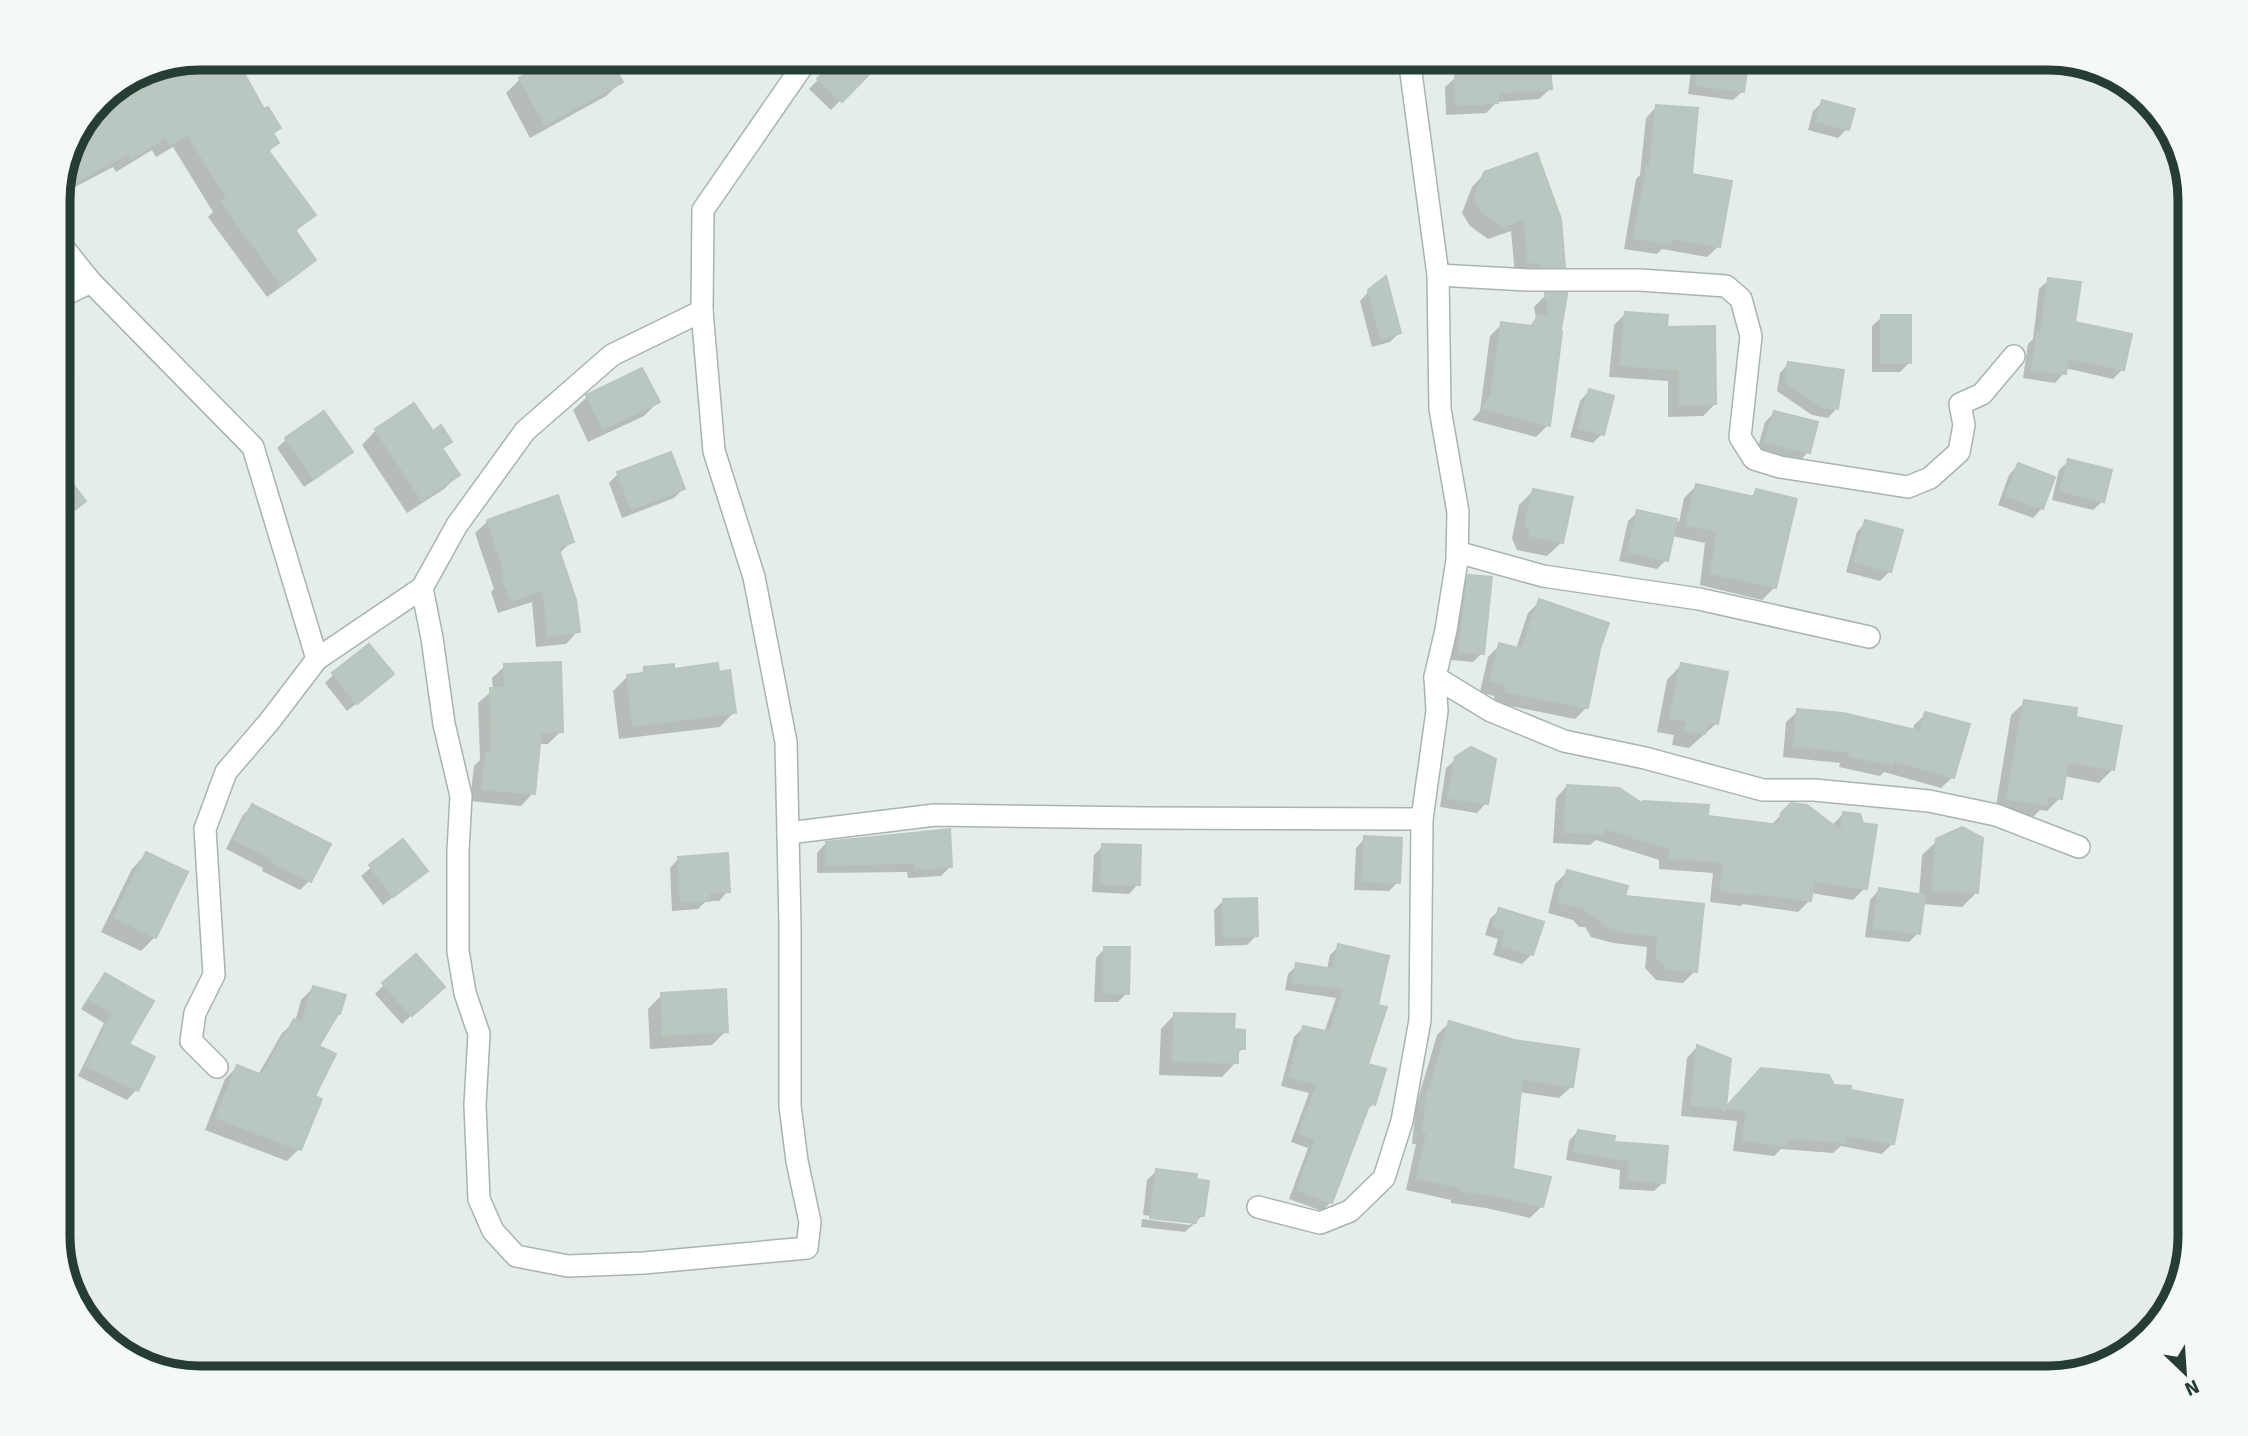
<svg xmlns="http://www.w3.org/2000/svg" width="2248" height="1436" font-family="Signika,sans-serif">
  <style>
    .shadow { fill: #0003 }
    .building { fill: #bac7c0; stroke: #b7c6be; stroke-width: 2 }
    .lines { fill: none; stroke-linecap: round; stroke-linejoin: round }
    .minor-casing { stroke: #a7b5ae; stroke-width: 24 }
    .minor { stroke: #fff; stroke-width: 21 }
    .rim { fill: none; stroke: #253d33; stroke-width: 9 }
  </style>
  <rect width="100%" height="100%" fill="#e4ede8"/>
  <g class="shadow">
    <polygon points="202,58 215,58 225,74 279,128 272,135 277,143 268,153 314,215 294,233 314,260 300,273 267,297 208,217 213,212 173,147 156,157 152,150 116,172 113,167 58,196 69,145 80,128"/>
    <polygon points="558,58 577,58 579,61 586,58 607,58 621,82 606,96 530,138 506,93 520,79"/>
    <polygon points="839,58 882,58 831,110 809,89"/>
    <polygon points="1485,58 1548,58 1550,89 1539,99 1497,102 1486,113 1446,115 1445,87 1456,77 1485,75"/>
    <polygon points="1698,58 1748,58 1743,91 1733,100 1688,94 1692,63"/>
    <polygon points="1823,102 1847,129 1838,138 1808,130 1813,111"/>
    <polygon points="1657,106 1690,176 1719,246 1707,257 1662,249 1657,254 1624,249 1636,179 1640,175 1646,118"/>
    <polygon points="1536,155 1563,266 1550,279 1515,275 1511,231 1488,239 1470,226 1462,213 1472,187 1485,173"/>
    <polygon points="2049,280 2073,323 2122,370 2113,379 2065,368 2064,373 2055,383 2023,378 2028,344 2033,339 2039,289"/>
    <polygon points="1369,291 1399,333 1390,342 1372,347 1360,301"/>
    <polygon points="1546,295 1565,295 1548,425 1536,437 1472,420 1480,411 1490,336 1502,324 1528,328 1536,319 1534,307"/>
    <polygon points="1626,313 1665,329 1715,404 1703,416 1668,417 1668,381 1609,377 1614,325"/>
    <polygon points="1882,317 1909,363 1900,372 1872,372 1872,326"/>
    <polygon points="58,362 68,374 58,384"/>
    <polygon points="1789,363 1837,408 1828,418 1812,415 1777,391 1780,373"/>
    <polygon points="1589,391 1602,434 1593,443 1570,437 1580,401"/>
    <polygon points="588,396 658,402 644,416 588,442 573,410"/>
    <polygon points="414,405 432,433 450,442 441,450 458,475 444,489 407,513 362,445 376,430"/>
    <polygon points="1774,413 1808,452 1799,462 1757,451 1765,422"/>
    <polygon points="287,439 350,452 341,461 304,487 277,448"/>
    <polygon points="2069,461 2103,501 2093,510 2052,500 2059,470"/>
    <polygon points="2018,465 2042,508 2033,518 1998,505 2009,475"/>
    <polygon points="618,474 683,489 674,498 622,518 609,483"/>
    <polygon points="1697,485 1750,498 1756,491 1775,587 1762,600 1700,585 1705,543 1672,536 1666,560 1657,569 1619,561 1628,521 1638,512 1679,522 1684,498"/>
    <polygon points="1533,491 1562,542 1547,556 1517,550 1512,538 1519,505"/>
    <polygon points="488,521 572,541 558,555 578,631 566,644 536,647 532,602 498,613 491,592 494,589 475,533"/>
    <polygon points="1866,522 1890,571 1880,581 1846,572 1857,532"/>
    <polygon points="1469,576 1482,653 1473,662 1451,660 1459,586"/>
    <polygon points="1540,601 1599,648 1587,707 1575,719 1495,703 1494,696 1480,692 1488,657 1500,645 1516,649 1528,613"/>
    <polygon points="1681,665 1717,723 1689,748 1672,745 1674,735 1657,732 1667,680"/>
    <polygon points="505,666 561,731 548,744 538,744 533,793 521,806 470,801 474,766 480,760 478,703 493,690 492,678"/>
    <polygon points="645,669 718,674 734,712 720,727 619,739 613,691 628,676 639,675"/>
    <polygon points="334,674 382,683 347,711 325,683"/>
    <polygon points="2025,702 2074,719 2113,769 2099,783 2064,776 2060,798 2047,811 2040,810 2032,818 1995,812 2011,715"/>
    <polygon points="1798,711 1913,731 1914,725 1926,714 1953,777 1941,788 1884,772 1880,776 1839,767 1840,763 1783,757 1786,722"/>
    <polygon points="1456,759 1486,803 1477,813 1440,807 1446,768"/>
    <polygon points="1567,786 1641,805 1644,803 1706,818 1770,826 1782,814 1831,826 1844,813 1865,888 1853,900 1811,893 1810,900 1798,912 1743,904 1741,906 1710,902 1713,873 1659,869 1659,860 1596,840 1590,845 1553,843 1556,798"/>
    <polygon points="252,806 328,845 309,881 300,890 262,871 263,868 226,849 243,815"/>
    <polygon points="1365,838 1398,882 1389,891 1354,890 1356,848"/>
    <polygon points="403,841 426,871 383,905 361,876"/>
    <polygon points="1937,841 1977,892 1962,907 1922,904 1918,933 1909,942 1865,937 1870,900 1879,890 1919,896 1922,855"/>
    <polygon points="826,843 951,866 941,876 908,878 907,872 817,873 817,853"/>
    <polygon points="1103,846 1138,884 1129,894 1092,892 1094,855"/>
    <polygon points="146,854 155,937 141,951 101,932 132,869"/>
    <polygon points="679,858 728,891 719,901 706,901 698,909 672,911 670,868"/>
    <polygon points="1567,872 1623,898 1695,971 1683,983 1656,980 1645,968 1647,947 1613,943 1591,937 1585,927 1579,927 1573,920 1548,913 1555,884"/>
    <polygon points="1224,900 1256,936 1247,945 1215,946 1214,910"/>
    <polygon points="1499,910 1532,954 1522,964 1493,955 1498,939 1485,935 1490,919"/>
    <polygon points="1339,946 1373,1104 1365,1112 1331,1202 1322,1211 1289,1199 1308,1148 1291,1142 1309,1093 1281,1086 1294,1037 1303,1028 1324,1033 1336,998 1285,990 1288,974 1297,965 1327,969 1330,955"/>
    <polygon points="1105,948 1127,993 1118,1002 1094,1002 1096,958"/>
    <polygon points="106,975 127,1044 153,1057 136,1090 127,1100 78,1076 104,1023 81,1009 97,984"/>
    <polygon points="384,985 433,996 402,1024 375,994"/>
    <polygon points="313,988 317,1047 313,1097 299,1149 287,1161 205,1130 225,1079 237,1067 258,1075 282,1033 295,1022 301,1000"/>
    <polygon points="662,995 726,1031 712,1045 650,1049 648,1009"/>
    <polygon points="1175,1014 1232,1031 1243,1048 1236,1055 1236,1062 1222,1077 1159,1075 1161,1029"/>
    <polygon points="1449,1023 1572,1086 1559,1098 1519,1092 1511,1170 1542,1206 1530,1218 1486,1208 1451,1203 1451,1200 1406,1190 1416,1144 1412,1144 1416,1106 1437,1035"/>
    <polygon points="1697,1047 1729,1060 1724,1111 1750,1081 1833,1086 1893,1143 1882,1154 1841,1146 1833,1153 1781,1149 1774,1156 1733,1151 1737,1121 1681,1116 1687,1058"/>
    <polygon points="1578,1131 1612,1144 1664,1182 1654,1191 1619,1189 1620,1170 1566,1160 1569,1141"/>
    <polygon points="1156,1171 1203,1215 1185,1232 1141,1227 1142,1219 1190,1225 1193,1221 1143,1215 1147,1180"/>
  </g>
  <g class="building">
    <polygon points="197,58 217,58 225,72 239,64 264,109 268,107 281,128 273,133 279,143 268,150 316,215 295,230 316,260 282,285 221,202 227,198 188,135 170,145 166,137 131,159 128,154 58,191 69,145 82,125"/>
    <polygon points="555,58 609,58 623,82 545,125 519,78"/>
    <polygon points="837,58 885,58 842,102 817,79"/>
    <polygon points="1495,58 1549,58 1552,89 1498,93 1498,103 1456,105 1455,75 1496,73"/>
    <polygon points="1700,58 1749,58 1744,92 1696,85"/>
    <polygon points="1822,100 1855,109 1849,130 1816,121"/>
    <polygon points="1656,105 1698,108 1692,174 1732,181 1720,247 1671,238 1670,244 1634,238 1647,166 1650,166"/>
    <polygon points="1537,153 1561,219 1565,267 1541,267 1540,262 1528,263 1524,219 1502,227 1483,213 1475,199 1484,172"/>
    <polygon points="1386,276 1401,333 1381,339 1368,290"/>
    <polygon points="2048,278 2081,282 2075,322 2132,334 2124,370 2068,358 2066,374 2032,370 2037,333 2041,333"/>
    <polygon points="1545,293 1567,293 1567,295 1561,329 1562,332 1550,426 1482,408 1491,397 1501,322 1532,326 1538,315 1550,317"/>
    <polygon points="1625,312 1668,315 1667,327 1715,326 1716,404 1680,405 1679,370 1620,365"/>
    <rect x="1881" y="315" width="30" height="48"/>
    <polygon points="1788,362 1844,370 1838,409 1821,407 1785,381"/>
    <polygon points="642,368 660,402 603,429 586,395"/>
    <polygon points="1589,389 1614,396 1604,435 1578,428"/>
    <polygon points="414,403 433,431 441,425 452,442 442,448 460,475 422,500 375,429"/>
    <polygon points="324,411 353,452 314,479 285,438"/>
    <polygon points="1774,411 1818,422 1810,453 1765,442"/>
    <polygon points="671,452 685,489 631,509 617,472"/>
    <polygon points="2068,459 2112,470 2104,502 2060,491"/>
    <polygon points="2018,463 2055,477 2043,509 2006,496"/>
    <polygon points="58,465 86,501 58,523"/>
    <polygon points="1696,484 1754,497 1756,489 1797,499 1776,588 1711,573 1717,531 1686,525"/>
    <polygon points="1533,489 1573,497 1563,543 1531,536 1525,522"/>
    <polygon points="558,495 574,542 558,547 576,600 580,632 548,636 543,590 511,601 503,578 506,577 487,520"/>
    <polygon points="1637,510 1677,519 1668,561 1628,552"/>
    <polygon points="1865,520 1903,530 1891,572 1854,562"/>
    <polygon points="1468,575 1492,577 1484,654 1459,652"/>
    <polygon points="1539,599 1609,623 1600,649 1588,708 1506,692 1505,685 1490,681 1499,643 1522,649"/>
    <polygon points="369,644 394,674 357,704 332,673"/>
    <polygon points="561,662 563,732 541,733 535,794 482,789 486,752 492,752 490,688 505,688 504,664"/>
    <polygon points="718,663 719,672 730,670 736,713 633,726 627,675 644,673 644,667 674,664 674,669"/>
    <polygon points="1681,663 1728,672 1718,724 1708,721 1705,734 1685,731 1687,721 1670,718"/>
    <polygon points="2024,700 2077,708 2076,717 2122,726 2114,770 2068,762 2062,799 2048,796 2047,805 2007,799"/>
    <polygon points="1797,709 1843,713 1920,731 1925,712 1970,724 1954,778 1894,761 1893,765 1849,756 1850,752 1794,746"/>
    <polygon points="1471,747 1496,759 1488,804 1448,798 1455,757"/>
    <polygon points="1567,785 1619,788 1643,804 1643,801 1709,805 1708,816 1779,825 1781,813 1791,803 1807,805 1841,831 1843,812 1860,814 1863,823 1877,825 1867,889 1814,881 1811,901 1754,893 1754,895 1720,891 1724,862 1670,858 1670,849 1604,828 1604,834 1564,832"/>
    <polygon points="252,804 331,844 311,882 270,861 271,858 234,840"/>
    <polygon points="1962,827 1983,838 1978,893 1932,890 1936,839"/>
    <polygon points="950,829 952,867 916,869 916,863 826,865 826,842"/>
    <polygon points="1364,836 1402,838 1400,883 1362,881"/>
    <polygon points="403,839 428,871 393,897 369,865"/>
    <polygon points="1102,844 1141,845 1140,885 1101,884"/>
    <polygon points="146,852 188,872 156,938 114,917"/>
    <polygon points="728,853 730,892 709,893 710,901 681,902 678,857"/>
    <polygon points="1567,870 1628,886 1625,896 1704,904 1697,972 1667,969 1656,956 1658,936 1625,932 1603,925 1596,916 1590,916 1585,909 1558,902"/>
    <polygon points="1879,888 1925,895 1920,934 1873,928"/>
    <polygon points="1257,898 1258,936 1224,937 1223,899"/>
    <polygon points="1499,908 1544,922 1533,955 1502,946 1506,930 1493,926"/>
    <polygon points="1338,944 1389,956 1378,1005 1387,1007 1368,1064 1386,1069 1375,1105 1370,1103 1332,1203 1297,1190 1316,1139 1299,1133 1317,1084 1289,1077 1303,1026 1330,1032 1344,989 1293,982 1296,963 1333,969"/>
    <polygon points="1104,947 1130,947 1129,994 1103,993"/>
    <polygon points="416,954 445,987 412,1016 382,983"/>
    <polygon points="105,973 154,1001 129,1044 155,1057 138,1091 86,1066 112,1013 89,1000"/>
    <polygon points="313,986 346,995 340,1014 338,1014 319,1046 336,1054 315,1096 322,1099 301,1150 216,1118 237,1065 262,1075 294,1019 302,1023"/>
    <polygon points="726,989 728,1032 663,1035 661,993"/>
    <polygon points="1174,1013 1235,1014 1234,1029 1245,1030 1245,1049 1238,1049 1238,1063 1173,1061"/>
    <polygon points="1449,1021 1514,1040 1579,1049 1573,1087 1522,1079 1513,1169 1551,1177 1543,1207 1499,1196 1462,1191 1463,1188 1417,1178 1427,1132 1423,1132 1427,1091 1429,1092"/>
    <polygon points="1697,1045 1731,1059 1726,1107 1761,1068 1829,1075 1834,1085 1851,1086 1851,1090 1903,1100 1894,1144 1846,1135 1846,1143 1788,1138 1787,1146 1743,1140 1747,1110 1691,1105"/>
    <polygon points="1578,1130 1615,1136 1614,1142 1668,1146 1665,1183 1628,1180 1629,1161 1574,1152"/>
    <polygon points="1156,1169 1197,1174 1196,1179 1209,1181 1204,1216 1197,1215 1196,1223 1150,1218"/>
  </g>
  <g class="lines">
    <g class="minor-casing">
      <g id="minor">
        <polyline points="1409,58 1438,275 1440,409 1458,512 1457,560 1446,630 1435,677 1491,711 1564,741 1645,758 1763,790 1814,790 1929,801 1996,815 2079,847"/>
        <polyline points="58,241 91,282 253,447 317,659 422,588 457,525 525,431 612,355 702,311"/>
        <polyline points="1438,275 1528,280 1640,280 1726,286 1741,299 1751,336 1740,437 1754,459 1780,467 1908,487 1930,478 1959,452 1964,425 1960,404 1982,394 2014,356"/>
        <polyline points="58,298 91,282"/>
        <polyline points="1457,552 1543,576 1699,599 1869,637"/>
        <polyline points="422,588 432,638 444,724 461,796 458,851 458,951 465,993 479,1034 475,1105 479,1199 493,1231 516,1256 568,1266 644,1263 807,1248 810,1222 797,1161 790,1106 790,925 786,742 754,577 714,451 702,311 703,210 808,58"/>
        <polyline points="788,833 935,815 1144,818 1422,819"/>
        <polyline points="217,1067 191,1041 195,1013 214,975 205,829 226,772 269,722 317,659"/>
        <polyline points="1258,1207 1320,1223 1350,1211 1384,1178 1402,1121 1420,1020 1422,819 1437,711 1435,677"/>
      </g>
    </g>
    <use href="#minor" class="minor"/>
  </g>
  <path d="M0 0H2248V1436H0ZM200 70H2048A130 130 0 0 1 2178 200V1236A130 130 0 0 1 2048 1366H200A130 130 0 0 1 70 1236V200A130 130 0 0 1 200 70Z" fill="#f5f9f6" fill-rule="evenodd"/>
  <path class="rim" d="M200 70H2048A130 130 0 0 1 2178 200V1236A130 130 0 0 1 2048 1366H200A130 130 0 0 1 70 1236V200A130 130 0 0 1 200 70Z"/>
  <g transform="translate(2185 1373) rotate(155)" stroke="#f5f9f6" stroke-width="5" paint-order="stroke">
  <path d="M0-5L12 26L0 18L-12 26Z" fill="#253d33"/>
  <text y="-10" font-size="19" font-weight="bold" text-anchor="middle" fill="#253d33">N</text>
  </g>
</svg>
